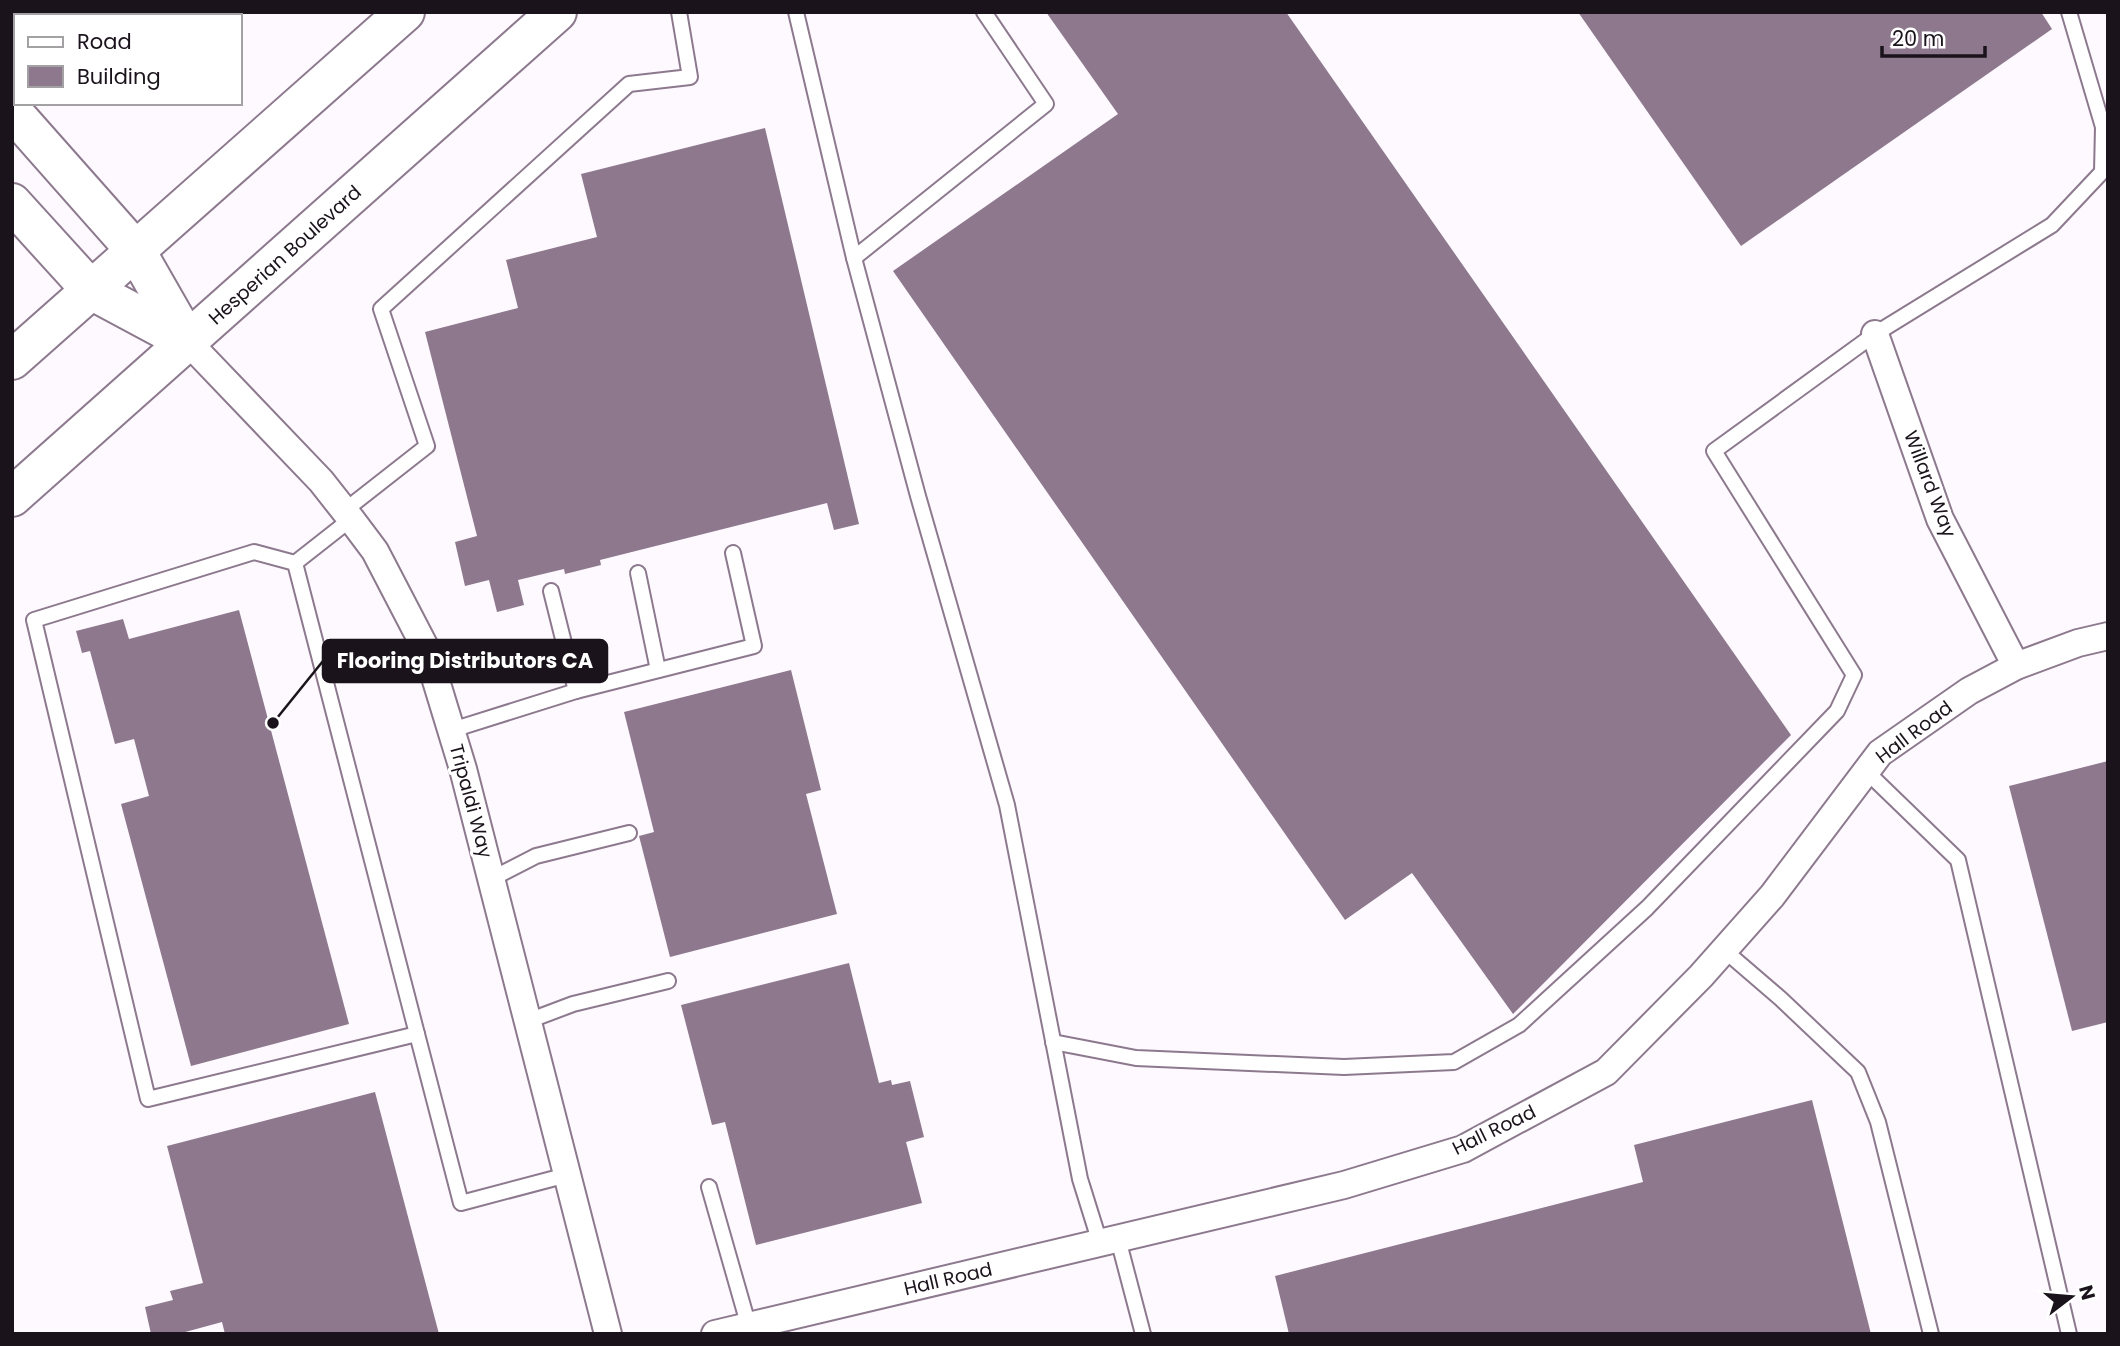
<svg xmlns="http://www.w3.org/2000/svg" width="2120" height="1346" font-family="Poppins,sans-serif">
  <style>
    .building { fill: #8d788d }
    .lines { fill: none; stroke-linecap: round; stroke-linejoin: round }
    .lane-casing { stroke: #8d798e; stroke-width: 18 }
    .street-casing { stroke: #8d798e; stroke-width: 30 }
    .secondary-casing { stroke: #8d798e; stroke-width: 42 }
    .primary-casing { stroke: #8d798e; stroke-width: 42 }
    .lane { stroke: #fff; stroke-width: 14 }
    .street { stroke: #fff; stroke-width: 26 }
    .secondary { stroke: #fff; stroke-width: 38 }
    .primary { stroke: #fff; stroke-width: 38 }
    .labels { text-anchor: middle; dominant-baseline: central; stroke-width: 6; stroke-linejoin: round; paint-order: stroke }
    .street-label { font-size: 19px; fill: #1a131b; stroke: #fff }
    .leader { fill: none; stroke: #1a131b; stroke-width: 2.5 }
    .callout-dot { fill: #1a131b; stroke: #fff; stroke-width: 2.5 }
    .callout { fill: #1a131b; stroke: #1a131b; stroke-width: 2.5 }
    .callout-label { font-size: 21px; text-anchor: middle; font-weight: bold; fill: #fff }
  </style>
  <rect width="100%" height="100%" fill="#fef9fe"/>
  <g class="building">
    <polygon points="36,12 142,12 138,16 39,16"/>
    <polygon points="1046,12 1286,12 1791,735 1513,1014 1412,873 1345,920 893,271 1118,114"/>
    <polygon points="1578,12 2041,12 2052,29 1741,246"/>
    <polygon points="765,128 859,524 834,530 827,503 600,560 601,565 565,574 564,569 518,580 524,605 497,612 489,580 465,586 455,542 477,536 425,332 518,308 506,260 597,237 581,174"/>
    <polygon points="239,610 349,1024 191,1066 121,804 149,796 134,739 115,744 90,651 82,653 76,631 123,619 129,639"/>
    <polygon points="791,670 821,790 806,794 837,914 670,957 639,836 654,832 624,712"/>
    <polygon points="2108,761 2108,1022 2072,1031 2009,786"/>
    <polygon points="849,963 879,1083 891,1080 892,1085 910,1081 924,1137 906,1142 922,1203 756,1245 725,1122 712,1125 681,1005"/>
    <polygon points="375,1092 439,1334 225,1334 222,1322 178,1334 151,1334 145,1307 173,1300 170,1291 203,1283 167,1146"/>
    <polygon points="1812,1100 1871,1334 1289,1334 1275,1276 1643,1182 1634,1145"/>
  </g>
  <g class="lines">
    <g class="lane-casing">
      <g id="lane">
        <polyline points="796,12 854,258 1046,104 984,12"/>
        <polyline points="854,258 918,496 1007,805 1080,1179 1100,1243"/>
        <polyline points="344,511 427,446 381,309 629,84 690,77 679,12"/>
        <polyline points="295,563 417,1034 148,1099 34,620 254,552 295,563 351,519"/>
        <polyline points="638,573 658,670"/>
        <polyline points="576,691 754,646 733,553"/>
        <polyline points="452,730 576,691 551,591"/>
        <polyline points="1866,771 1958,860 2069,1334"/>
        <polyline points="491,879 536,856 629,833"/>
        <polyline points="1724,950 1781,999 1858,1072 1878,1122 1931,1334"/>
        <polyline points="528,1021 573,1004 668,981"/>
        <polyline points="417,1034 461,1203 567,1175"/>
        <polyline points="1053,1042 1136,1058 1344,1067 1454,1062 1519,1025 1647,908 1837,711 1854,675 1714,451 1875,334 2052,225 2102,172 2103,127 2069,12"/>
        <polyline points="709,1187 749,1327"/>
        <polyline points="1118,1239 1143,1334"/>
      </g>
    </g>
    <g class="street-casing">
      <g id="street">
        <polyline points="1875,334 1940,519 2016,666"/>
        <polyline points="188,342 321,481 351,519 375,551 427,651 463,769 608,1334"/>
        <polyline points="715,1334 1344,1185 1463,1149 1606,1072 1701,976 1772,896 1880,753 1969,691 2016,666 2078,643 2108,636"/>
      </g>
    </g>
    <g class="secondary-casing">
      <g id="secondary">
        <polyline points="12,111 136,251 188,342"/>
        <polyline points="12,203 91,290 188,342"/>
      </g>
    </g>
    <g class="primary-casing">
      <g id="primary">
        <polyline points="12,360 405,12"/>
        <polyline points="12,497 557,12"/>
      </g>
    </g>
    <use href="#lane" class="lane"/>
    <use href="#street" class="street"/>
    <use href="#secondary" class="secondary"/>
    <use href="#primary" class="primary"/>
  </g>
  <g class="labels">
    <g class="street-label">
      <text transform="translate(285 255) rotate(-42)">Hesperian Boulevard</text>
      <text transform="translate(1930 484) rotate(69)">Willard Way</text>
      <text transform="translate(1914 732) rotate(-37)">Hall Road</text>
      <text transform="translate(471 801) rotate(75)">Tripaldi Way</text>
      <text transform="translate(1494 1130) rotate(-26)">Hall Road</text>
      <text transform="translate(948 1279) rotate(-13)">Hall Road</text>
    </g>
  </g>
  <path class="leader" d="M273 723L323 661"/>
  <circle class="callout-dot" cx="273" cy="723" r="7"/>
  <rect class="callout" x="323" y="640" width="284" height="42" rx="7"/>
  <g class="callout-label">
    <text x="465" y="668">Flooring Distributors CA</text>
  </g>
  <rect width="2120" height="1346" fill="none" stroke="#1a131b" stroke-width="28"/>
  <rect x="14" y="14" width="228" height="91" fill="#ffffff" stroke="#a3a1a4" stroke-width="2"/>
  <rect x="28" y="37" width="35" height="10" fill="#ffffff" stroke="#a3a1a4" stroke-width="2"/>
  <text x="77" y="49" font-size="21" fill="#1a131b">Road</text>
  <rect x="28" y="66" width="35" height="21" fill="#8d788d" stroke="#a3a1a4" stroke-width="2"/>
  <text x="77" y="84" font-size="21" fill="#1a131b">Building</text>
  <g transform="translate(2071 1297) rotate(74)" stroke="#ffffff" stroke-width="5" paint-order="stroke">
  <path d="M0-5L12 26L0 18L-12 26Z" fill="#1a131b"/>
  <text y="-10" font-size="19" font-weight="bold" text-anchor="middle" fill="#1a131b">N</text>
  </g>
  <path d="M1882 46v10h103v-10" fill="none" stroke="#1a131b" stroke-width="3.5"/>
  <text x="1892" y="46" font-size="21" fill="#1a131b" stroke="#ffffff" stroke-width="5" paint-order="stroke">20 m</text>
</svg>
